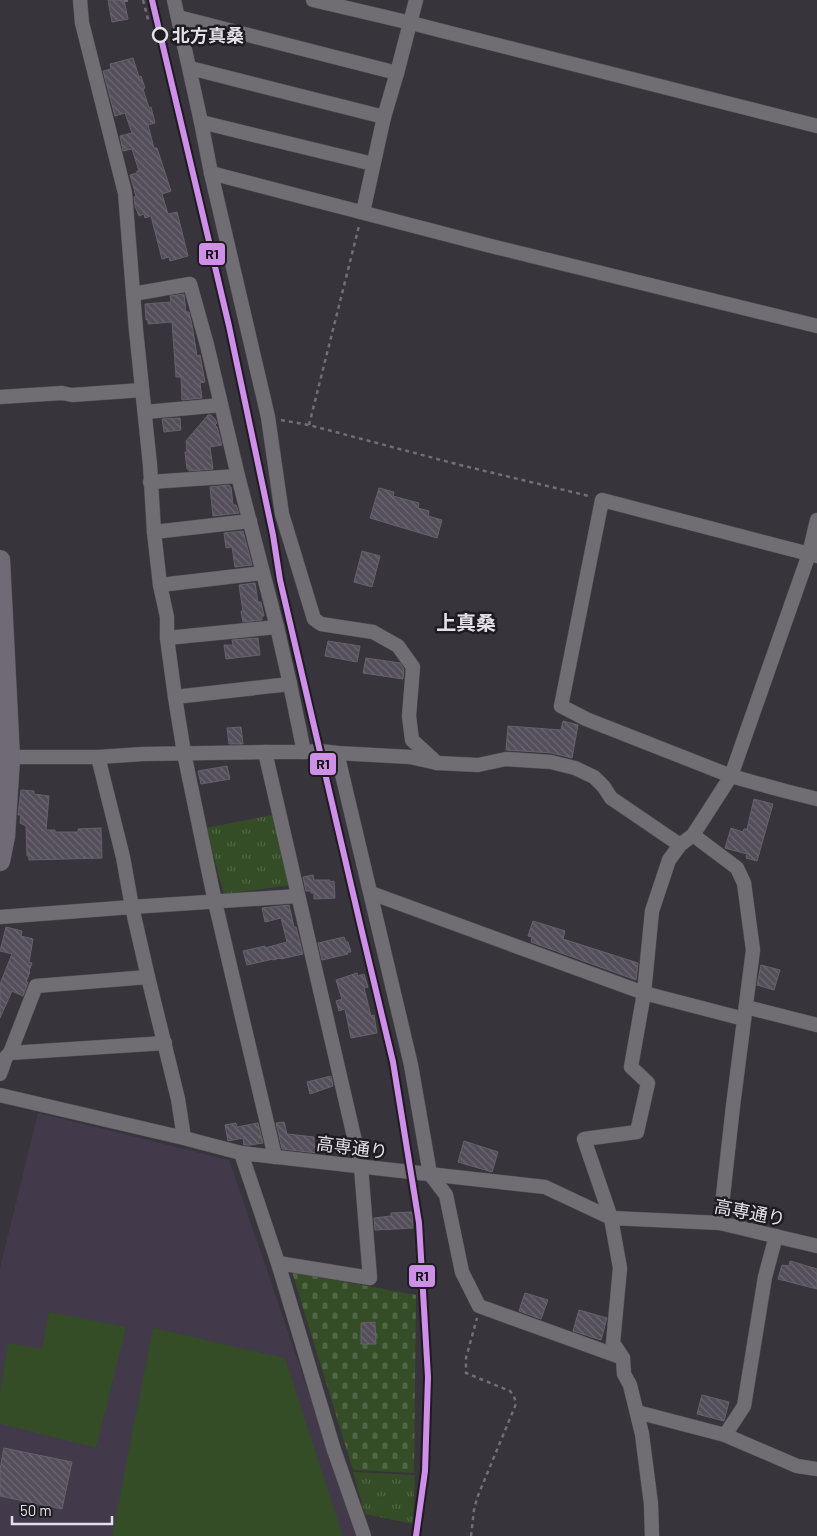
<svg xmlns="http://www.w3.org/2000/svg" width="817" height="1536" font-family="Barlow,'Noto Sans JP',sans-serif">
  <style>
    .built { fill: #42394b }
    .grass { fill: url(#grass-tufts) }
    .cemetery { fill: url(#cemetery-stones) }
    .pitch { fill: #344d27 }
    .building { fill: url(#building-back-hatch); stroke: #656269 }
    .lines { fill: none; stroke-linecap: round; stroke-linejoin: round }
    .minor-casing { stroke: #535056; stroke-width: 15 }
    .highway-casing { stroke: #535056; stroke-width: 21 }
    .path { stroke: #716f73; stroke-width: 2.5; stroke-dasharray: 4 4; stroke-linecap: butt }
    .minor { stroke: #706d73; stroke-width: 14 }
    .highway { stroke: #6f6a76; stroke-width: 20 }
    .rail-1-casing { stroke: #1e1b21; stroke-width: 10 }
    .rail-1 { stroke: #ce8fe9; stroke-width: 6 }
    .stop-dot { fill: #1e1b21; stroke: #e3e0e8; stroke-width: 2.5 }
    .labels { text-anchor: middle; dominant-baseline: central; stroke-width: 5; stroke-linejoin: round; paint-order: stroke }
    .stop-label { font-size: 18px; font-weight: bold; fill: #e3e0e8; stroke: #1e1b21; text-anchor: start }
    .street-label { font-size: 18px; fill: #e3e0e8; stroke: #1e1b21 }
    .quarter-label { font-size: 20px; font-weight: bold; fill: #e3e0e8; stroke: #1e1b21 }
    .line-badge { stroke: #1e1b21; stroke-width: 2 }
    .pale-badge-label { font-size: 14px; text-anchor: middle; font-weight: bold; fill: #111 }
  </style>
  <defs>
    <pattern id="grass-tufts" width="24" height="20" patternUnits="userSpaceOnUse" patternTransform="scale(1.25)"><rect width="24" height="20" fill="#344d27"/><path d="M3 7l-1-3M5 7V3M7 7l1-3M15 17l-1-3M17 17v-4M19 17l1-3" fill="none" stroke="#516646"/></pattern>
    <pattern id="cemetery-stones" width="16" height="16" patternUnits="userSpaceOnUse" patternTransform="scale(1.25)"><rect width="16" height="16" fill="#344d27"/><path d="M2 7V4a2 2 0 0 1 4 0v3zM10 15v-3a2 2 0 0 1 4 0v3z" fill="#516646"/></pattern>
    <pattern id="building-back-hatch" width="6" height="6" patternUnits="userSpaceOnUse" patternTransform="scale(1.25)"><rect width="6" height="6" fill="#544e5a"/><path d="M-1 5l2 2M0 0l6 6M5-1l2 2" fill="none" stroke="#6c6772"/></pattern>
  </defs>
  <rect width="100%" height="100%" fill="#38343c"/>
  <polygon class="built" points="38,1113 229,1160 358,1536 0,1536 0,1268"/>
  <g class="grass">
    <polygon points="272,815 292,885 224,894 206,828"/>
    <polygon points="353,1472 415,1475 413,1524 365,1514"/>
  </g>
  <polygon class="cemetery" points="292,1272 416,1295 414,1473 353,1470"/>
  <g class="pitch">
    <polygon points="49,1312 126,1327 96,1448 0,1424 0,1393 8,1343 42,1349"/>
    <polygon points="153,1328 285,1358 343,1536 112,1536"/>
  </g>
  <g class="building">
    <polygon points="108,0 124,0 128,19 112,22"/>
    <polygon points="133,58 139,77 141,76 145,88 143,89 149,108 151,107 155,123 148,125 154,148 157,148 171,191 162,194 168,214 177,212 188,256 170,261 169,257 162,259 151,216 145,218 144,214 139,216 135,206 134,197 136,196 130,175 137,173 137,171 139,171 132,149 123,151 120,136 132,133 125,113 115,116 103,71 111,69 110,64"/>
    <polygon points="184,294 186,312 189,312 192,325 197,356 200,355 205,382 200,383 202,398 182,400 181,377 176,377 172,322 148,324 148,320 146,320 145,304 171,302 170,296"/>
    <polygon points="208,415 211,415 215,419 217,423 215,425 217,427 222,445 210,447 213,469 189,471 189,469 187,469 185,452 187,452 186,441"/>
    <polygon points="180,418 181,430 164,432 162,419"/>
    <polygon points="229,485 231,487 233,505 236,505 239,513 213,516 210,487"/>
    <polygon points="379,488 394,492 393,496 419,503 418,508 429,511 428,516 442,520 437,538 370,518"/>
    <polygon points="243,531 252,565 235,567 232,547 226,548 224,533"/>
    <polygon points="362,551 380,556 372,587 354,582"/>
    <polygon points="255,583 258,602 261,602 264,616 262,616 262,620 243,622 241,611 243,611 239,585"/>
    <polygon points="258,638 260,655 226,659 224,645 233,645 232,640"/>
    <polygon points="328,641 360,646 357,662 325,656"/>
    <polygon points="366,658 400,663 404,669 403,679 363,673"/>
    <polygon points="563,721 578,725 572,758 552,753 506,750 508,726 561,730"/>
    <polygon points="241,727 243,744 229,744 227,728"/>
    <polygon points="227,766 230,779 201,784 198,771"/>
    <polygon points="21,790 34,791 34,794 49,796 46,830 55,830 55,832 78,832 78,829 101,828 102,858 29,860 29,856 27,856 26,826 20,823 21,815 18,815"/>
    <polygon points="754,799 773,804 757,861 746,858 747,854 725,848 731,828 743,832 744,829 747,829"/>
    <polygon points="313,875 314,880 330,880 330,882 334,881 335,898 314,899 314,893 311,893 311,891 306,891 303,877"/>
    <polygon points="289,905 294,927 296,927 303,954 281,959 280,958 273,960 273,959 247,965 243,951 265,946 265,948 287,942 281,918 265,922 262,908"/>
    <polygon points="533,921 565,931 563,939 638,963 636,980 531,942 532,937 528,936"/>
    <polygon points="6,927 22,931 21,936 33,939 29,962 32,963 29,971 30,972 26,982 28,982 23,996 12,991 0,1018 0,984 12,954 0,951"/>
    <polygon points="344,937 346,942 348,942 351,952 347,952 348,954 322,960 318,943"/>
    <polygon points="761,965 780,970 774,990 757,985"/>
    <polygon points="357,973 358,976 364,974 368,987 364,988 371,1016 374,1015 377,1033 351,1038 345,1009 339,1011 336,1001 342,999 336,980"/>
    <polygon points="331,1076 333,1086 310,1094 307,1082"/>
    <polygon points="284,1122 287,1134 314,1137 314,1145 318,1145 317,1153 282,1149 276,1123"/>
    <polygon points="236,1123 237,1127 258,1123 263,1143 250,1145 244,1145 243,1138 228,1141 225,1125"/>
    <polygon points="464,1141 498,1152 492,1172 458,1162"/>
    <polygon points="412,1212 413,1228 375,1230 374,1218 391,1216 391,1213"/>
    <polygon points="790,1261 817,1269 817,1289 778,1279 782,1265 789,1266"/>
    <polygon points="525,1293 548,1300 541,1319 519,1311"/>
    <polygon points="579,1310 607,1318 601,1340 573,1331"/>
    <polygon points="375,1322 376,1344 361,1344 361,1323"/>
    <polygon points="702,1395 729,1402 724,1421 697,1414"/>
    <polygon points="4,1448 72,1462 62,1509 0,1496 0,1469"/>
  </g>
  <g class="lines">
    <g class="minor-casing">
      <g id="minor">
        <polyline points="80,0 82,23 125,193 136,330 150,465 154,532 160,585 167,617 167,638 175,697 184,753 215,902 275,1157"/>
        <polyline points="174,0 201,122 211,173 268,417 282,514 314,619 321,624 373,632 398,646 413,667 409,716 412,740 437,763"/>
        <polyline points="313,0 411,23 817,126"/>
        <polyline points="178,17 397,73"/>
        <polyline points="190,68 384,117"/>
        <polyline points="201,122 373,164"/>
        <polyline points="211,173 487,245 817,326"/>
        <polyline points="363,212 384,117 397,73 416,0"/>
        <polyline points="133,294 190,284 207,345 238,476 277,627 290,684 304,752"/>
        <polyline points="0,397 62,393 72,395 142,390"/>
        <polyline points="146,412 221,405"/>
        <polyline points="150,482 238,476"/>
        <polyline points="154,532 250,521"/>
        <polyline points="817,556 602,500 561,706 586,719 731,776 785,791 817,799"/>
        <polyline points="160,585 263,573"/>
        <polyline points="167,638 277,627"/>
        <polyline points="175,697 290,684"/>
        <polyline points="265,752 361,1167 370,1278 278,1263"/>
        <polyline points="337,753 411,1065 430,1174 446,1195 462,1272 479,1306 623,1358"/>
        <polyline points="1,757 98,757 143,754 265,752 304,752 320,751 337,753 410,757 437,763 478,765 506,759 551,762 575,768 594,777 604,787 611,798 680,845"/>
        <polyline points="98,757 123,857 132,907 148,977 178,1099 184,1138"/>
        <polyline points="693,835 737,868 744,883 753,950 733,1106 720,1223"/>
        <polyline points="371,893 644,993 744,1019"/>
        <polyline points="0,917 132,907 298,896"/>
        <polyline points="746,1007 817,1025"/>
        <polyline points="10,1053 36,986 148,977"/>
        <polyline points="0,1074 6,1057 10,1053 165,1043"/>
        <polyline points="0,1095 184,1138 241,1153 545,1187 611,1218 720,1223 817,1246"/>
        <polyline points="241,1153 278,1263 334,1450 364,1536"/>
        <polyline points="637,1412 725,1435 797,1466 817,1469"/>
        <polyline points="725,1435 744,1406 765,1277 776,1236"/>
        <polyline points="652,1536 651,1504 642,1434 630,1385 624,1374 623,1358 613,1343 620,1268 611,1218 584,1139 637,1132 648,1083 631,1067 644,993 652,911 669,860 680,845 693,835 731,776 809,554 817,520"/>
      </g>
    </g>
    <g class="highway-casing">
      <polyline id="highway" points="0,560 10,758 5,836 0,861"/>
    </g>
    <g class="path">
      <polyline points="143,0 149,23"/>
      <polyline points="124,1 131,0"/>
      <polyline points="281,420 309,425 460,465 589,496"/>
      <polyline points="309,425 359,226"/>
      <polyline points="471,1536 474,1510 477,1498 516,1404 514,1396 510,1391 466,1373 466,1358 477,1318"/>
    </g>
    <use href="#minor" class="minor"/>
    <use href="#highway" class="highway"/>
    <g class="rail-1-casing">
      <polyline id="rail-1" points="152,0 229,326 273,535 280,580 362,932 393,1062 419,1223 428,1377 425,1471 416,1536"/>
    </g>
    <use href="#rail-1" class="rail-1"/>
  </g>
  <circle class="stop-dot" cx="160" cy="35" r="7"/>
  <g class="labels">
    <g class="stop-label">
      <text x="172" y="35">北方真桑</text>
    </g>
    <g class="street-label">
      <text transform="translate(352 1147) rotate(7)">高専通り</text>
      <text transform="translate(750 1212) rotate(11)">高専通り</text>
    </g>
    <g class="quarter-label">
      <text x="466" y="622">上真桑</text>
    </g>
  </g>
  <g class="line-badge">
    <rect x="198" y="242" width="28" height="24" rx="5" fill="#ce8fe9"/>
    <rect x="309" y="752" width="28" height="24" rx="5" fill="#ce8fe9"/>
    <rect x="408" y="1264" width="28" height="24" rx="5" fill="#ce8fe9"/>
  </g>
  <g class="pale-badge-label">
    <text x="212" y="259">R1</text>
    <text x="323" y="769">R1</text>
    <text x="422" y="1281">R1</text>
  </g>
  <path d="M12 1516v8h100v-8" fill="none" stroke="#e3e0e8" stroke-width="2.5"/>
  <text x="20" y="1516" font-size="15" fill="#e3e0e8" stroke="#1e1b21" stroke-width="4" paint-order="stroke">50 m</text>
</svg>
